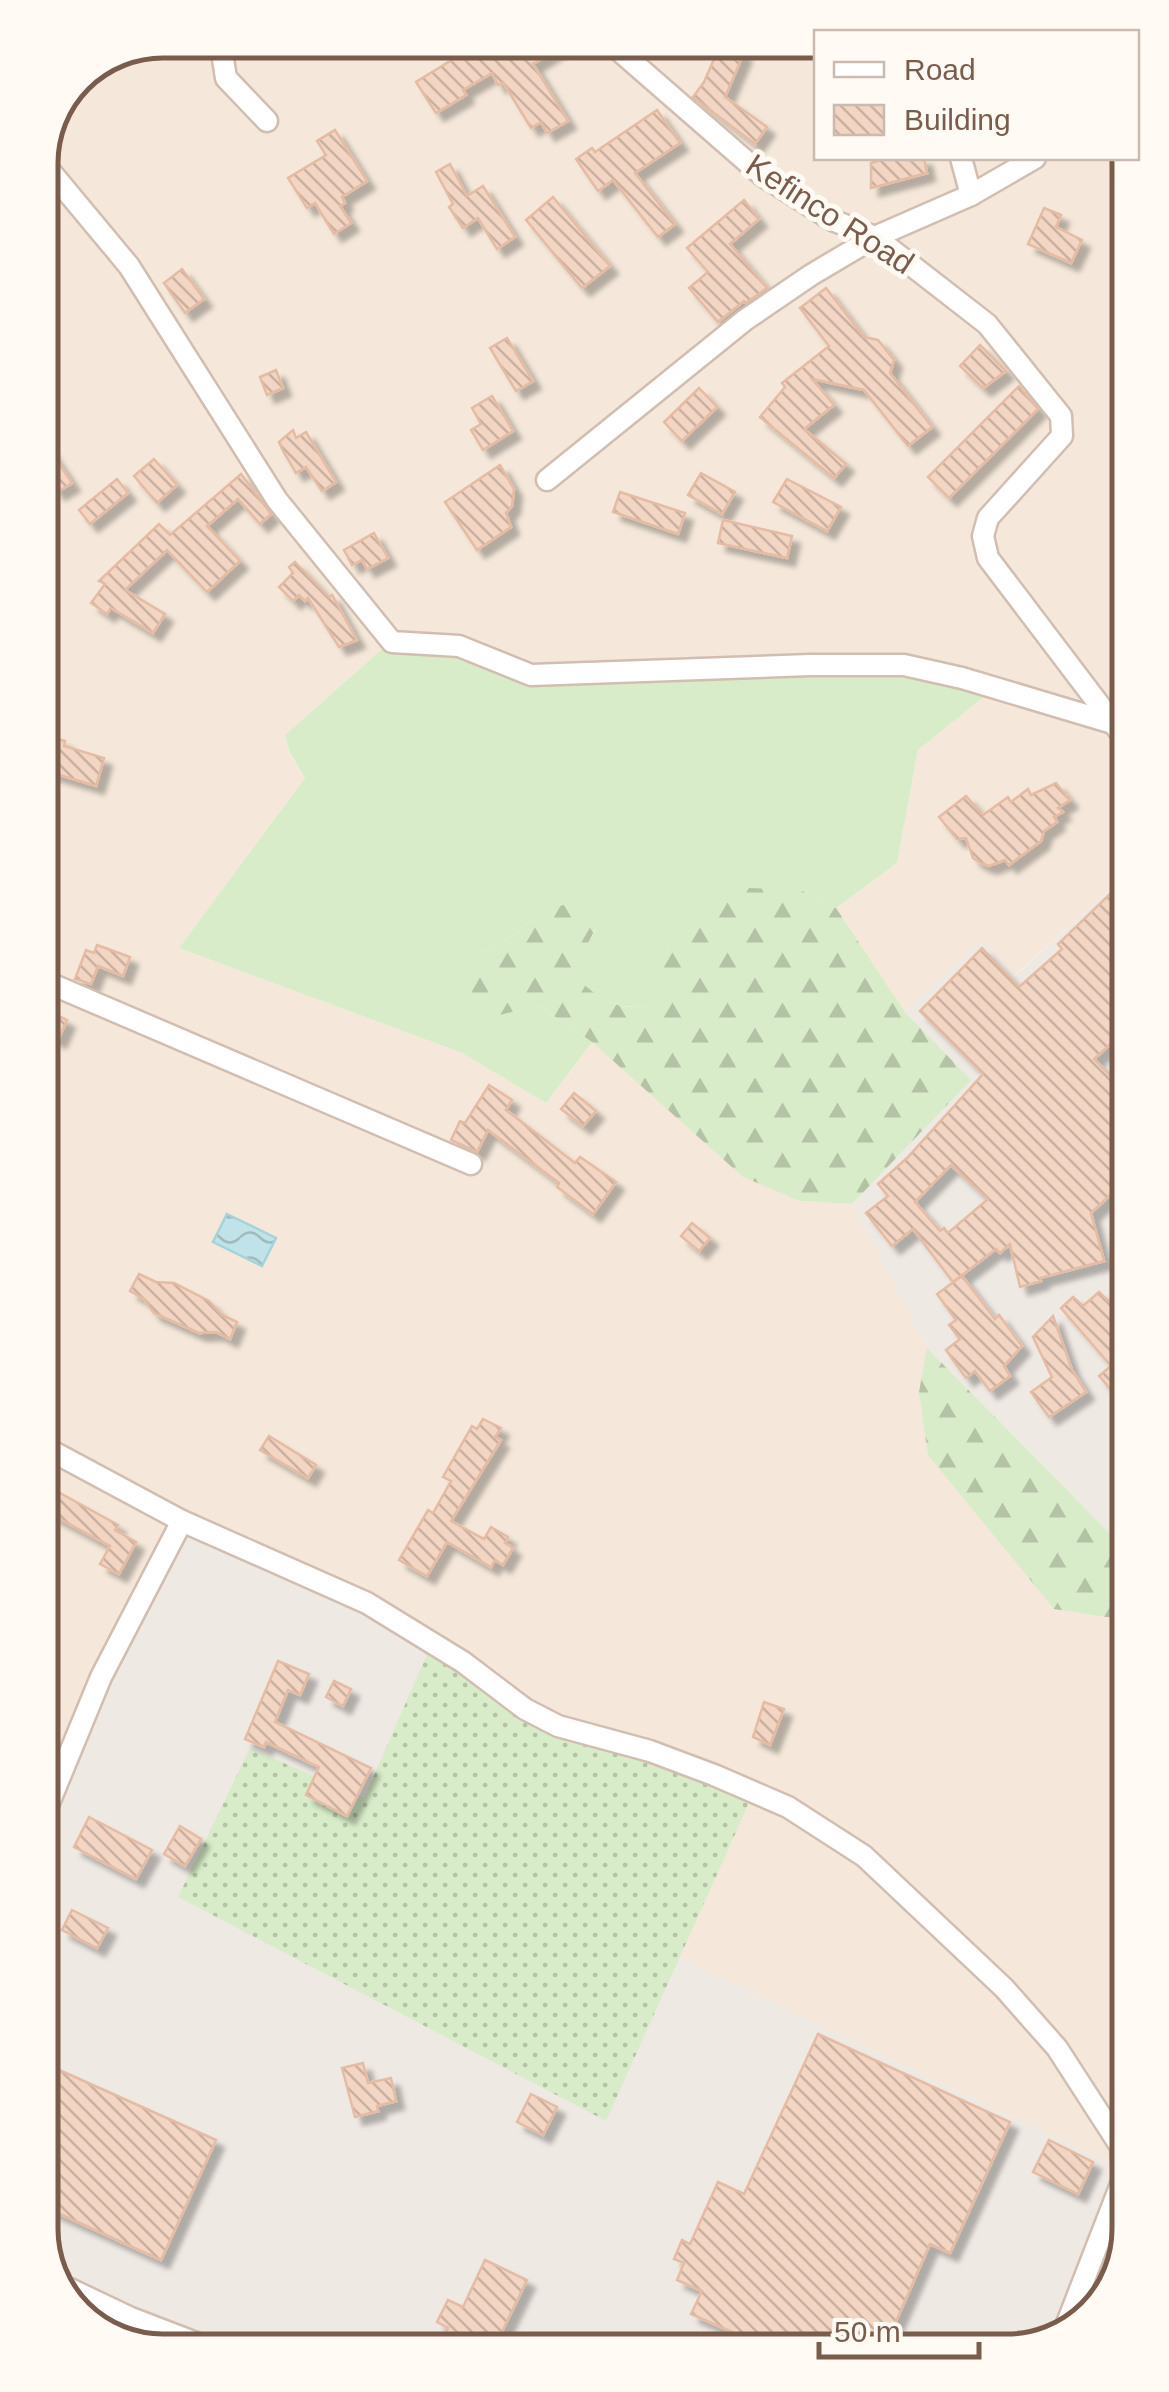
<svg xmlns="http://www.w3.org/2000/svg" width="1169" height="2392" font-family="Arial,sans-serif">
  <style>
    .residential { fill: #f5e8da }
    .industrial { fill: #efe9e4 }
    .grass { fill: #d8ecc9 }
    .forest { fill: url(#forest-firs) }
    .garden { fill: url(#garden-dots) }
    .water { fill: url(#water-waves); stroke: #a5d3da; stroke-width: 2.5 }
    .building { fill: url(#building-back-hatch); stroke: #e6bba3; stroke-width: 2.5; fill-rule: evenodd; filter: url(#shadow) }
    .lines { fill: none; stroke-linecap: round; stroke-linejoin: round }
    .street-casing { stroke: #d1beb0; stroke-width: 25 }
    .street { stroke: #fff; stroke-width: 20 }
    .labels { text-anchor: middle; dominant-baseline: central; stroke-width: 10; stroke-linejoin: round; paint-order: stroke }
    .street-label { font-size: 32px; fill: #7a5c4d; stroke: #fffaf3 }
    .rim { fill: none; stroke: #7a5c4d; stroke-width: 5 }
  </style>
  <defs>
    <pattern id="forest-firs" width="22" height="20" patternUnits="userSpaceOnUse" patternTransform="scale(2.5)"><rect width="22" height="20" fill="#d8ecc9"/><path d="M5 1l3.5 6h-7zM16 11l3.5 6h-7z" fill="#b4c2a5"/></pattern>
    <pattern id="garden-dots" width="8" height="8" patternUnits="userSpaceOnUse" patternTransform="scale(2.5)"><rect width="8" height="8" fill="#d8ecc9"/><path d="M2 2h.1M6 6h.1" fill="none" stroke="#b4c2a5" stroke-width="1.8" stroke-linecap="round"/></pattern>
    <pattern id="water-waves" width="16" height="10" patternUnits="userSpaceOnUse" patternTransform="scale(2.5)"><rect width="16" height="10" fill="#bfe3e8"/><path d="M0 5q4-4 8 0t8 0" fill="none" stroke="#a0bbbe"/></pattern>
    <pattern id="building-back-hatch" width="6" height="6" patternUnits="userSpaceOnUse" patternTransform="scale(2.5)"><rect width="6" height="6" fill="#f3d5c3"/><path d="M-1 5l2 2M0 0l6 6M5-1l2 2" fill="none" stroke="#cab0a1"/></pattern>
    <filter id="shadow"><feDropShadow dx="8" dy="8" stdDeviation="2.5" flood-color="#0004"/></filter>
  </defs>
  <rect width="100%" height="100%" fill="#fdf6ec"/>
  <g class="residential">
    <polygon points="163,40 816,40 816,158 1120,158 1123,890 1116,884 1014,976 982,940 905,1012 836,908 897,863 918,750 1001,683 534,668 399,634 285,735 290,754 305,778 179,948 462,1053 546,1103 592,1042 657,1097 800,1201 852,1204 927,1348 1126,1550 1129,2230 1108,2298 1056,2340 1118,2168 678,1957 755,1791 47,1810 40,155 76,76"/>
    <polygon points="52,2279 224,2351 154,2352 89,2327"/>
  </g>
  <g class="industrial">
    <polygon points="1117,883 1123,890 1126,1550 927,1348 852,1204 970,1080 905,1012 982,939 1015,976"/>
    <polygon points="181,1518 433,1641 363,1799 606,2120 678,1957 1119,2168 1056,2340 224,2351 49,2276 47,1810"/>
  </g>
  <path class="grass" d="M399,634L534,668L900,659L1002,682L918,750L897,863L836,908L800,890L671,931L656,1004C615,1013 600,1000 571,973L596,929L539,913L516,934L476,956L510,1011L538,1005L592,1042L546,1103L462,1053L179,948L305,778L290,753L285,735Z"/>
  <g class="forest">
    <path d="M748,888L800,890L836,908L905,1012L971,1080L852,1204L800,1201L743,1177L592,1042L538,1005L481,1020L458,1012L452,991L476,956L516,934L539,913L563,905L584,908L596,928L572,973C600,1000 615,1013 655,1004L671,931L701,898Z"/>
    <polygon points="927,1348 1126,1550 1126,1620 1054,1609 928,1455 919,1392"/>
  </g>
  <polygon class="garden" points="433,1641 529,1709 755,1790 606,2121 178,1897 250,1748 364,1798"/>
  <polygon class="water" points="227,1214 276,1238 262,1266 213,1242"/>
  <g class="building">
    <polygon points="523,40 572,40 533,64 568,121 547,133 541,122 531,128 503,82 498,85 492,73 463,90 466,95 436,113 416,82 463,53 467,60 494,43 497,48 504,43 508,49"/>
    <polygon points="721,43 744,53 725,97 767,127 755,144 693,97 704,82"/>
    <polygon points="657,110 680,143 635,173 675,224 658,237 613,180 598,191 576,159 592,148 595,152"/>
    <polygon points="335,130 367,181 342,197 345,203 340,206 351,223 334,234 315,203 307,208 288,178 326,155 317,141"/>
    <polygon points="888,158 924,158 927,173 871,188 871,163"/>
    <polygon points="450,164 467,196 483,186 515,237 497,249 478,218 463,228 449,207 453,204 436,172"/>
    <polygon points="553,197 610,266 582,288 526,220"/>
    <polygon points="744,200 759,219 730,244 767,288 746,303 744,301 718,322 689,288 708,272 687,248"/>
    <polygon points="1044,208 1061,215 1056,227 1082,240 1071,263 1028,244"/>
    <polygon points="182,269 204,299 185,313 164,283"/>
    <polygon points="826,288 864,337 878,340 894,360 890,373 932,427 908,446 864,390 812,379 834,405 804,429 846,464 834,478 760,417 785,387 782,383 829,346 800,308"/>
    <polygon points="507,338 533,381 516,391 490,348"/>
    <polygon points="980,345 1006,371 983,388 960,366"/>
    <polygon points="276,370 283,388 267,395 260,377"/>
    <polygon points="1019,386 1038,409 949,498 928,477"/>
    <polygon points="699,388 717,407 682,441 664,422"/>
    <polygon points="492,396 513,431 483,450 471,430 481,424 472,408"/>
    <polygon points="293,430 296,438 306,432 336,482 322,491 306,467 296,473 283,451 279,442"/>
    <polygon points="41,437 72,483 57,492 42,469"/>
    <polygon points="154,459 177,485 157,503 134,476"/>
    <polygon points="500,465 514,489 512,506 506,513 511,527 477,550 445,502"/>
    <polygon points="701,473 735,492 722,514 688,495"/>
    <polygon points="241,474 271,514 260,524 238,499 207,526 240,561 207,592 167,550 125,590 165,614 153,633 111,608 107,614 91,603 105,584 99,581 159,524 170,535"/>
    <polygon points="117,479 128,493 90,524 79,510"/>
    <polygon points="787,479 841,507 827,531 773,502"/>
    <polygon points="620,492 685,513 678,534 613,512"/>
    <polygon points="723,520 792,536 787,558 718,543"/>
    <polygon points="374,533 388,558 367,569 362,560 352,565 344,550"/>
    <polygon points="295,562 329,597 332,595 357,640 339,647 308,598 305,601 299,595 293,601 279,587 293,573 289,567"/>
    <polygon points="43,735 65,741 64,746 104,758 96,786 43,770"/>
    <polygon points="1056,783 1070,800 1058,808 1063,812 1054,817 1057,822 1044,831 1041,841 1009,865 1005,860 989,866 981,863 973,858 966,838 957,839 939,817 966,796 983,815 1008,797 1011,802 1028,789 1031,795"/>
    <path d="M1114,890L1123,900V918L1115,925L1123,936L1124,1032L1094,1059L1124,1089V1182L1091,1213L1104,1261L1040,1278L1041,1281L1020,1287L1010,1244L1000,1253L996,1249L953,1282L913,1229L892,1246L866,1213L888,1196L878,1184L907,1158L983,1074L920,1011L982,948L1019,987L1062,949L1058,944ZM951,1165L988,1199L948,1233L944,1228L940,1231L915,1202Z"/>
    <polygon points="97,945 130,957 123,976 98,966 91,984 75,979 86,950 94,953"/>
    <polygon points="44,1009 67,1020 58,1040 44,1033"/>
    <polygon points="489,1085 512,1100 506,1110 575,1163 580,1157 616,1182 593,1214 557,1187 559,1183 488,1130 477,1152 451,1140 460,1121 465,1123"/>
    <polygon points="574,1093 596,1111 583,1126 561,1109"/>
    <polygon points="692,1223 710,1238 699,1251 681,1236"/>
    <polygon points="139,1274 156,1282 174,1283 209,1301 222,1315 237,1322 230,1339 216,1332 199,1333 154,1313 144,1299 130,1291"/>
    <polygon points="962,1276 995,1319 999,1315 1022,1346 1004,1366 1010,1376 990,1391 975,1371 966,1378 946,1350 960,1339 949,1325 956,1320 937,1294"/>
    <polygon points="1099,1292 1125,1317 1125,1406 1099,1376 1111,1366 1061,1308 1073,1297 1083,1306"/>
    <polygon points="1053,1316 1072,1370 1086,1392 1049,1417 1031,1392 1052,1377 1033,1337"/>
    <polygon points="483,1419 501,1428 495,1437 501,1440 451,1521 484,1539 491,1527 508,1537 505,1543 513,1548 503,1565 495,1560 491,1567 447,1542 427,1576 399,1560 428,1510 433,1513 451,1481 443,1477 472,1426 477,1429"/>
    <polygon points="269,1436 316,1465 308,1478 260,1450"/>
    <polygon points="60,1493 118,1525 115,1530 136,1542 119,1574 100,1564 110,1546 49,1513"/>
    <polygon points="278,1661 309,1674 300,1695 288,1690 275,1722 371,1768 347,1816 306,1795 319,1767 266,1742 264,1747 245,1739"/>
    <polygon points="334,1681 351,1689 343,1706 326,1697"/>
    <polygon points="764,1702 784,1709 770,1745 753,1737"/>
    <polygon points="89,1817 152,1850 136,1879 74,1847"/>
    <polygon points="180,1826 201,1839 185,1866 164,1854"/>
    <polygon points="72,1910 108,1928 97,1948 62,1930"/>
    <polygon points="818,2034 1010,2122 950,2253 930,2244 886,2344 764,2346 691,2314 702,2291 677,2280 684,2263 674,2259 682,2240 690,2244 718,2182 744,2194"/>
    <polygon points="363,2063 368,2083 391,2078 396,2101 377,2106 378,2111 355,2117 342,2068"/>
    <polygon points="48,2065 216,2140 161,2260 49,2209"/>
    <polygon points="531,2094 557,2107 543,2135 517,2122"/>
    <polygon points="1049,2140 1093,2162 1078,2194 1033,2172"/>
    <polygon points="485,2260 527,2280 494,2348 438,2349 448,2328 437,2322 448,2300 463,2307"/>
  </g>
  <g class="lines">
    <g class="street-casing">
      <g id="street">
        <polyline points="220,40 226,78 267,121"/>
        <polyline points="607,40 762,175 832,220 875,237 987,324 1061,416 1062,436 988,518 983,536 988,558 1123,736"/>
        <polyline points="961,158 971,195"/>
        <polyline points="40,159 129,266 277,500 392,642 459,646 531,675 810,665 904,665 962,678 1109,722"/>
        <polyline points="547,480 745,320 811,275 875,237 971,195 1035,158"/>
        <polyline points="44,981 471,1164"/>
        <polyline points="46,1448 182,1521 367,1603 463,1662 525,1709 558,1726 650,1751 714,1775 788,1807 864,1856 1004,1988 1057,2048 1121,2147 1123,2179 1062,2336"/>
        <polyline points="47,1808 101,1677 182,1521"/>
        <polyline points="53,2281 131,2318 217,2351"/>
      </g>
    </g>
    <use href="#street" class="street"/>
  </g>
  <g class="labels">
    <g class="street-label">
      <text transform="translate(830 214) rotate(33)">Kefinco Road</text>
    </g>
  </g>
  <path d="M0 0H1169V2392H0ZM163 58H1007A105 105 0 0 1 1112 163V2229A105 105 0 0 1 1007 2334H163A105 105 0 0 1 58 2229V163A105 105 0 0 1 163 58Z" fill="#fffaf3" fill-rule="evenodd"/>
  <path class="rim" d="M163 58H1007A105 105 0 0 1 1112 163V2229A105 105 0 0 1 1007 2334H163A105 105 0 0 1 58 2229V163A105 105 0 0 1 163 58Z"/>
  <rect x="814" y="30" width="325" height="130" fill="#fffaf3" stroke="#cabbb1" stroke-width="2.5"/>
  <rect x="834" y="62" width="50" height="15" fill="#ffffff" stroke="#cabbb1" stroke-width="2.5"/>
  <text x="904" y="80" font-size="30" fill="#7a5c4d">Road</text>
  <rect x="834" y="105" width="50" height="30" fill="url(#building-back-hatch)" stroke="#cabbb1" stroke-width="2.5"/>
  <text x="904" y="130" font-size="30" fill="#7a5c4d">Building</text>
  <path d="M819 2342v15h160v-15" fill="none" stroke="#7a5c4d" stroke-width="5"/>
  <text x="834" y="2342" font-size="30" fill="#7a5c4d" stroke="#fffaf3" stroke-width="8" paint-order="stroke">50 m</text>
</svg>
